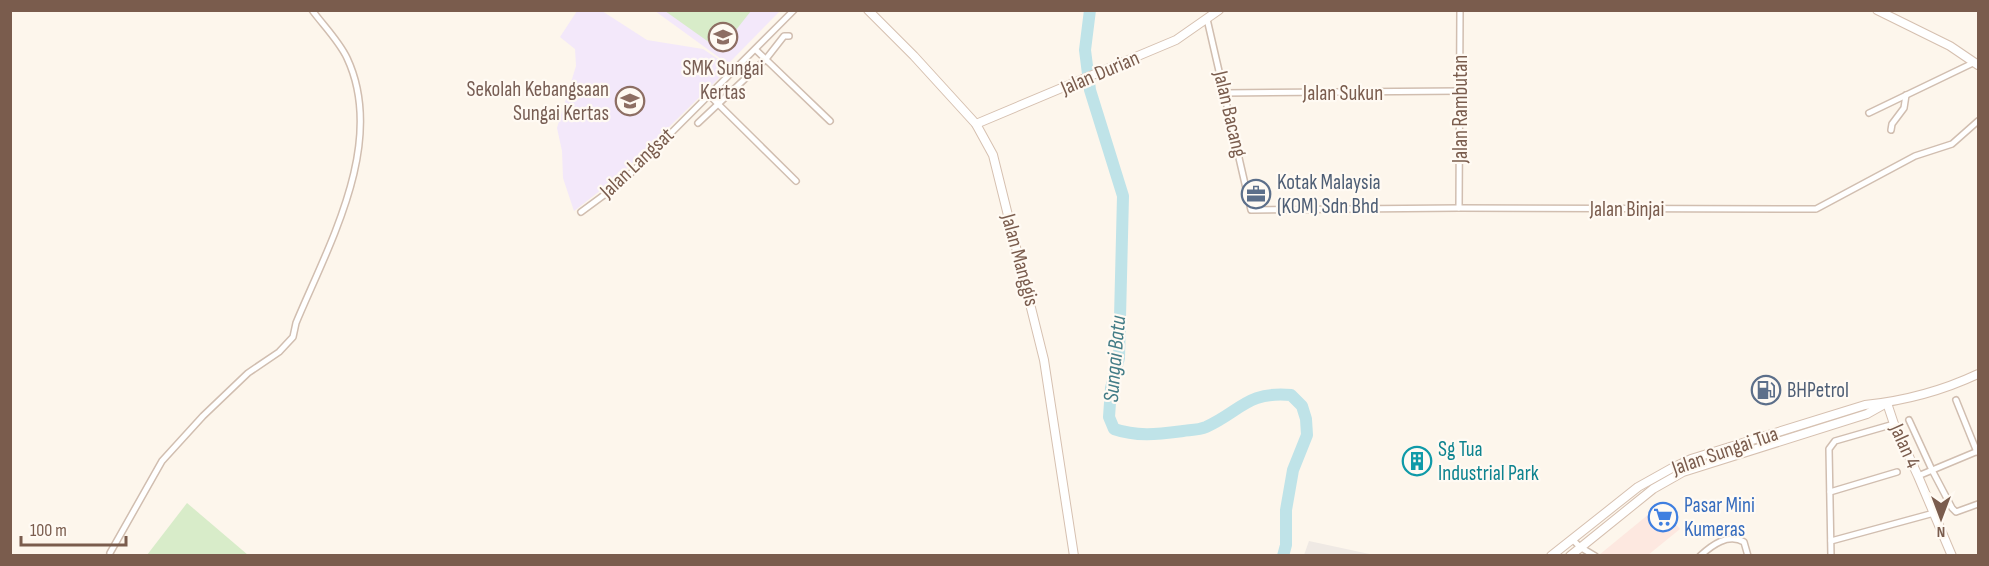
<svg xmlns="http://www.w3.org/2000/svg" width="1989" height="566" font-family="'Sofia Sans Condensed',sans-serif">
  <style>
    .commercial { fill: #fde8e0 }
    .industrial { fill: #efe9e4 }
    .education { fill: #f3e8fa }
    .green { fill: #d8ecc9 }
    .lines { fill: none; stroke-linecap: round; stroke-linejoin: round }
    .river { stroke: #bfe3e8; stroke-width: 12 }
    .street-casing { stroke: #d1beb0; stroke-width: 8 }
    .secondary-casing { stroke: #d6c0b0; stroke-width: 10 }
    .street { stroke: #fff; stroke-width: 5 }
    .secondary { stroke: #fff; stroke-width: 8 }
    .labels { text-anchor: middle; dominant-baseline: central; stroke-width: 4.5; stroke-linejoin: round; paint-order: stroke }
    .education-label { font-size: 21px; fill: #785e54; stroke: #fffaf3 }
    .street-label { font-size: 21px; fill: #7a5c4d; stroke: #fffaf3 }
    .service-label { font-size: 21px; fill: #4e5e75; stroke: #fffaf3; text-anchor: start }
    .culture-label { font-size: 21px; fill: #0d838f; stroke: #fffaf3; text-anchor: start }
    .shop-label { font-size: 21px; fill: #366cbe; stroke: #fffaf3; text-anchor: start }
    .water-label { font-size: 22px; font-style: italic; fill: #437c86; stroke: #fffaf3 }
  </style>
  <rect width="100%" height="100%" fill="#fdf6ec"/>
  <polygon class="commercial" points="1660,505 1680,529 1648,555 1599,555"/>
  <polygon class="industrial" points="1309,541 1374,555 1304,555"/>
  <g class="education">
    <polygon points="577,11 602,11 647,40 703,49 721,61 721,76 619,176 574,211 563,178 562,151 557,128 576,66 575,49 560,37"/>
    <polygon points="655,11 780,11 728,64"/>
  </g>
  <g class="green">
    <polygon points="665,11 751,11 720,50"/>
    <polygon points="187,503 248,555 147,555"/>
  </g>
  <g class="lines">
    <path class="river" d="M1090,10L1085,50L1090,90L1123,196L1119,358L1111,388L1109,417L1114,429C1137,437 1159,434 1183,431C1190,430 1199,430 1206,427C1241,411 1247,391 1291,395L1302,406L1306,419L1307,435L1293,470L1286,510V545L1283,556"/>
    <g class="street-casing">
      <g id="street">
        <polyline points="1207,19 1251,210 1459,208 1816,209 1915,156 1952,144 1978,121"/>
        <polyline points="756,50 830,121"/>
        <polyline points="1225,93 1461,91"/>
        <polyline points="709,95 796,181"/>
        <polyline points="1869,113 1975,62"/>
        <polyline points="698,123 766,59 784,36 789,36"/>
        <polyline points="1891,130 1892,124 1904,108 1906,95"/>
        <polyline points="1459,208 1460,10"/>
        <polyline points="581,212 623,181 794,10"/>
        <polyline points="1956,400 1977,452"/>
        <polyline points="1909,420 1932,470 1952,508 1956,512 1978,504"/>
        <polyline points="1918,476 1978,451"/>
        <polyline points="1830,492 1897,472"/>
        <polyline points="1572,539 1580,547 1595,556"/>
        <polyline points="1831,541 1934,513"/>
        <path d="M110,553L162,461L203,416L248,373L279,352L293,337L296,323C328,246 387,143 347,58C339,41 323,25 312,10"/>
        <path d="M1700,556C1712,545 1728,533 1744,542L1748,556"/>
        <polyline points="1831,556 1829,449 1835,441 1894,424"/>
      </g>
    </g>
    <g class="secondary-casing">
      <g id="secondary">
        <polyline points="868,10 914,56 976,124 993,155 1044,360 1074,556"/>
        <polyline points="1877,10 1950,46 1978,65"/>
        <polyline points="976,124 1176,40 1219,10"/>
        <polyline points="1887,403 1894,424 1918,476 1952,556"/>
        <path d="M1551,556L1638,487L1672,468L1691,459L1865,405C1903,401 1944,390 1978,374"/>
        <polyline points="1570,556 1653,489 1683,472 1867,414 1883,405"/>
      </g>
    </g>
    <use href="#street" class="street"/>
    <use href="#secondary" class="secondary"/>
  </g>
  <defs>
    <g id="school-ring" transform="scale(1.5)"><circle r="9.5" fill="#fffaf3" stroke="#8d6e63" stroke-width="1.5"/><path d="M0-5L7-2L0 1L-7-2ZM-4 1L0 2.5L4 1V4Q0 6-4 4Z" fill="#8d6e63"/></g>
    <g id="office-ring" transform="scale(1.5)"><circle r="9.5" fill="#fffaf3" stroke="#5c6f8a" stroke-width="1.5"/><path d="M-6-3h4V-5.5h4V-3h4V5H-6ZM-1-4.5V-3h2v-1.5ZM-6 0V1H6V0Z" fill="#5c6f8a"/></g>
    <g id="fuel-ring" transform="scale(1.5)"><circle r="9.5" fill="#fffaf3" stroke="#5c6f8a" stroke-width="1.5"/><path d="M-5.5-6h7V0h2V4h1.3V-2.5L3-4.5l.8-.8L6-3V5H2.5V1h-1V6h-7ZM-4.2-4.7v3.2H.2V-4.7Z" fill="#5c6f8a"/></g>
    <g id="building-ring" transform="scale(1.5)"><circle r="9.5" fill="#fffaf3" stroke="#0f9aa8" stroke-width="1.5"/><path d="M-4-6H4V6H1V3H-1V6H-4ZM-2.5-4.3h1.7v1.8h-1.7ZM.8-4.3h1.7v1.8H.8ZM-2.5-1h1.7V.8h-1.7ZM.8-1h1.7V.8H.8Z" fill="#0f9aa8"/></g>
    <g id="supermarket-ring" transform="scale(1.5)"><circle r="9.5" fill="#fffaf3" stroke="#3f7fe0" stroke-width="1.5"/><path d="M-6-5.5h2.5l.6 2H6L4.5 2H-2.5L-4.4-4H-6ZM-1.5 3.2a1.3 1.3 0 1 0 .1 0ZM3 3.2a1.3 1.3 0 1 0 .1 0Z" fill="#3f7fe0"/></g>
  </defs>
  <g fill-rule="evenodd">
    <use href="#school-ring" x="723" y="37"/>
    <use href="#school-ring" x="630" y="101"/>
    <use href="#office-ring" x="1256" y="194"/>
    <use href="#fuel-ring" x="1766" y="390"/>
    <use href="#building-ring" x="1417" y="461"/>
    <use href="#supermarket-ring" x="1663" y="517"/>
  </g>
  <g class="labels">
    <g class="education-label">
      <text x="723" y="68">SMK Sungai<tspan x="723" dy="24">Kertas</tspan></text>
      <text x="609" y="89" text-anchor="end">Sekolah Kebangsaan<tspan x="609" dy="24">Sungai Kertas</tspan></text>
    </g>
    <g class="street-label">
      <text transform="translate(1100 73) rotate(-23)">Jalan Durian</text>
      <text x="1343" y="93">Jalan Sukun</text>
      <text transform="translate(1460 109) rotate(-90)">Jalan Rambutan</text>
      <text transform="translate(1230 114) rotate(77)">Jalan Bacang</text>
      <text transform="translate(637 163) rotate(-43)">Jalan Langsat</text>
      <text x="1627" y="209">Jalan Binjai</text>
      <text transform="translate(1020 260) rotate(75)">Jalan Manggis</text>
      <text transform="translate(1905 446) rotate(66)">Jalan 4</text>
      <text transform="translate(1725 451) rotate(-19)">Jalan Sungai Tua</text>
    </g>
    <g class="service-label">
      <text x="1277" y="182">Kotak Malaysia<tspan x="1277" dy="24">(KOM) Sdn Bhd</tspan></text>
      <text x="1787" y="390">BHPetrol</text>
    </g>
    <g class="culture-label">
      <text x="1438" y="449">Sg Tua<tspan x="1438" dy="24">Industrial Park</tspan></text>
    </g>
    <g class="shop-label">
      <text x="1684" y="505">Pasar Mini<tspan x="1684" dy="24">Kumeras</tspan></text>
    </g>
    <g class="water-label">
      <text transform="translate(1115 359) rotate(-85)">Sungai Batu</text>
    </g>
  </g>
  <rect width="1989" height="566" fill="none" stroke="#7a5c4d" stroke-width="24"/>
  <g transform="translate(1941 518) rotate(180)" stroke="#fffaf3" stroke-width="4.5" paint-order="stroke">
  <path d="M0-4.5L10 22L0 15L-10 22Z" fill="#7a5c4d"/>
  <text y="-9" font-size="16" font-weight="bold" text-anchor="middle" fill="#7a5c4d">N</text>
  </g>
  <path d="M21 536v9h105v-9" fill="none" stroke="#7a5c4d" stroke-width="3"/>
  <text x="30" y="536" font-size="18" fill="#7a5c4d" stroke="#fffaf3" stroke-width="4.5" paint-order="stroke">100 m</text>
</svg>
